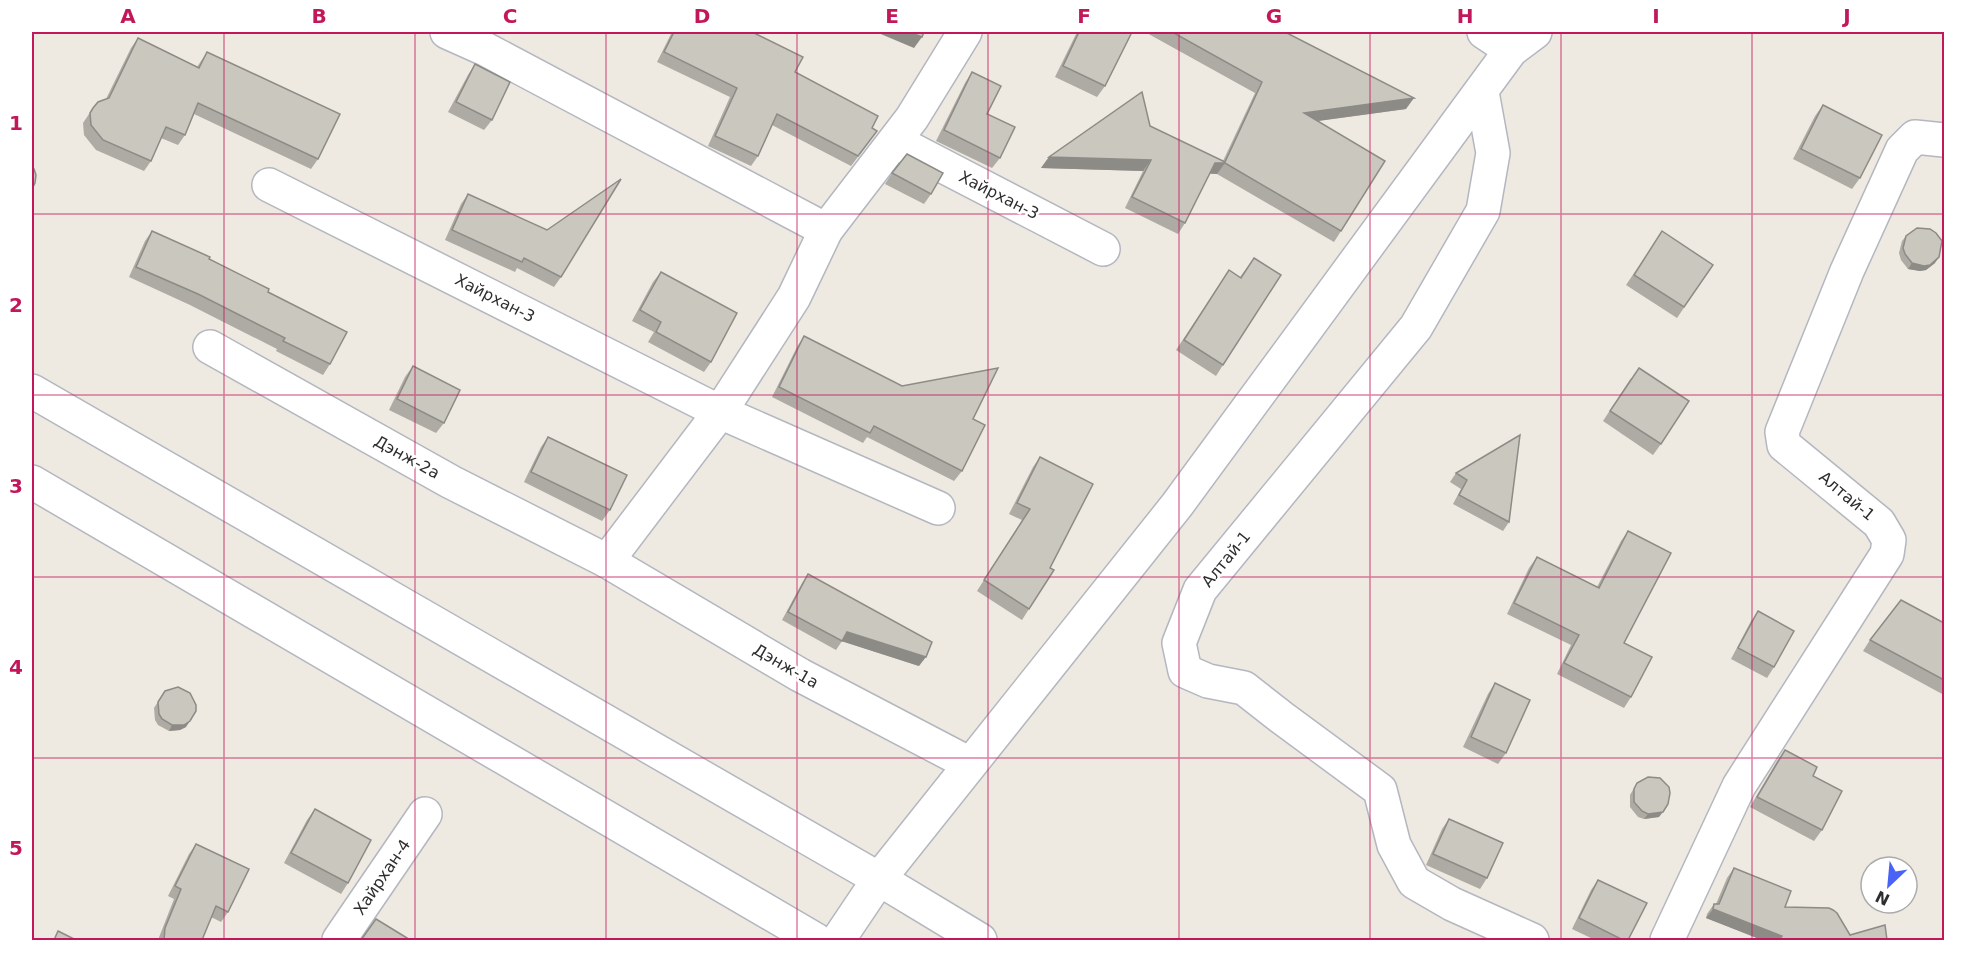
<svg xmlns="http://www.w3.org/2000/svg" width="1976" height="972" font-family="'DejaVu Sans',sans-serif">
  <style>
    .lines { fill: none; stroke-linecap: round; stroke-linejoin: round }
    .street-casing { stroke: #b4b7c0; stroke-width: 36 }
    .secondary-casing { stroke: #b4b7c0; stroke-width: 36 }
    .street { stroke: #fff; stroke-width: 33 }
    .secondary { stroke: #fff; stroke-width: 33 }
    .wall { fill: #aeaba4 }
    .shaded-wall { fill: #8d8b86 }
    .building { fill: #cac7bf; stroke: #8d8b86; stroke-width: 1.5 }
    .grid { fill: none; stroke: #c2185b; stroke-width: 1.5; stroke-opacity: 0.55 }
    .labels { text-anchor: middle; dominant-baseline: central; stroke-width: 5; stroke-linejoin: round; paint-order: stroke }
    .street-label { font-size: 16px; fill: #2e2e2e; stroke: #fff }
    .neatline { fill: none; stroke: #c2185b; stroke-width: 2 }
    .grid-label { font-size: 20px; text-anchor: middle; font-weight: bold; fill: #c2185b }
  </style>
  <rect width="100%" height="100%" fill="#eee9e1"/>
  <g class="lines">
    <g class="street-casing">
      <g id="street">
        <polyline points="447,32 485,49 826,230"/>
        <polyline points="1484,32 1511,50"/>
        <polyline points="1482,92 1493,153 1483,211 1416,327 1200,590 1179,643 1185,671 1208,681 1244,688 1281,717 1380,790 1394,845 1414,882 1452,904 1532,940"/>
        <polyline points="895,141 1103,249"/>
        <polyline points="269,185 720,412 938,508"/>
        <polyline points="210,347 451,482 607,561 800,675 970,764"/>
        <polyline points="607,561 720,412 794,297 826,230 912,118 965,32"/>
        <polyline points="339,940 425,814"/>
        <polyline points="838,940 879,879 1177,505 1511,50 1535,32"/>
        <polyline points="1667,940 1739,786 1887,554 1889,540 1879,523 1784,445 1782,432 1847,271 1902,150 1915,137 1944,140"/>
      </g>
    </g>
    <g class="secondary-casing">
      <g id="secondary">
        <polyline points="32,391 879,879 980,940"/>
        <polyline points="32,482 816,940"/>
      </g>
    </g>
    <use href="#street" class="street"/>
    <use href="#secondary" class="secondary"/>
  </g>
  <g class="wall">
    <polygon points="672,32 752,32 795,72 872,128 870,141 851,166 772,125 758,156 751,166 708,146 730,97 657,62"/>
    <polygon points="1077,32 1132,32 1105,86 1097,97 1055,77"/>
    <polygon points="1145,32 1285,32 1406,109 1317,121 1341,231 1334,242 1217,174 1209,174 1185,223 1178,234 1125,208 1143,171 1041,168 1049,157 1150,126 1223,161 1255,93"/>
    <polygon points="138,38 197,67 207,52 318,159 311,169 194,114 185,135 178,145 161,138 151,161 144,171 96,150 84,135 83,123 93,108 106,99 131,48"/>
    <polygon points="475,64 492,120 484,130 448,112 468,75"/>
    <polygon points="972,72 987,114 1000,158 992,168 936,141 965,83"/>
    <polygon points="1823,105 1860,178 1852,189 1793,159 1815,116"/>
    <polygon points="892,173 931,194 924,204 885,184"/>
    <polygon points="468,194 561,277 554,287 517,268 515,272 445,240 461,204"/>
    <polygon points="152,231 209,259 268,292 330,364 323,375 276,351 277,349 190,305 129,277 145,241"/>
    <polygon points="1906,236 1935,263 1926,270 1920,271 1908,269 1901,260 1899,253 1902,241"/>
    <polygon points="1655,242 1713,265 1677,318 1626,285"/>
    <polygon points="1254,258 1223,365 1216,376 1176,350 1229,270 1240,277"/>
    <polygon points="661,272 711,362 704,372 648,342 654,332 632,321 653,282"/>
    <polygon points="804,336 902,386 973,419 962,471 954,481 867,437 863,443 772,397 797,347"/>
    <polygon points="413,366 444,423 436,433 389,410 405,377"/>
    <polygon points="1631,378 1661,444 1653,455 1603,421"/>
    <polygon points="1520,435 1509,522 1503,531 1453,504 1461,489 1450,482 1456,473"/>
    <polygon points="548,437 610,510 602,521 524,482 541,447"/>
    <polygon points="1040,457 1029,609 1022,620 977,591 1022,520 1009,514 1033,467"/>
    <polygon points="1628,531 1624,643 1631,697 1624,708 1557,674 1571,645 1507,614 1529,568 1537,557 1597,587 1621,541"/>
    <polygon points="808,574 919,666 842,641 836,650 782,620 802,583"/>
    <polygon points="1758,611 1774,667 1767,678 1731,659 1751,621"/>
    <polygon points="1944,623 1944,695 1863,651 1870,640"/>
    <polygon points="1495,683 1506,753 1498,764 1463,747 1488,694"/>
    <polygon points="165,691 186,727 180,730 169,731 158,725 155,720 154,708"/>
    <polygon points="1785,750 1813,776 1822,830 1814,841 1750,807 1777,761"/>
    <polygon points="1637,783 1659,817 1644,819 1638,817 1630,807 1630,795"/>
    <polygon points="315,809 348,883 341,894 284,863 307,820"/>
    <polygon points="1449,819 1487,878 1480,889 1426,865 1442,829"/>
    <polygon points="196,844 228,912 221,922 211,917 202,940 158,940 174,899 168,896 189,854"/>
    <polygon points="1734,868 1785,907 1850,935 1887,940 1762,940 1706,918 1707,914 1714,904 1716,904 1727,878"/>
    <polygon points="1598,880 1628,940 1595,940 1572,929 1591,890"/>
  </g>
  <g class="shaded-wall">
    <polygon points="876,32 909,32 922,37 914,48"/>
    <polygon points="1414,98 1406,109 1296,124 1304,113"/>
    <polygon points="1049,157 1151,160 1143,171 1041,168"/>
    <polygon points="1215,163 1225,163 1217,174 1207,173"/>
    <polygon points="1939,257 1935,263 1926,270 1920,271 1908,269 1912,263"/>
    <polygon points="847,632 926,657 919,666 841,641"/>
    <polygon points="190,721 186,727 180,730 169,731 172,725"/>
    <polygon points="1663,812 1659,817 1644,819 1648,814"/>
    <polygon points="1713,909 1782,936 1778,940 1762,940 1706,918"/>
  </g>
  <g class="building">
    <polygon points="674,32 752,32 803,57 795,72 878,116 872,128 877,131 858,156 777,114 758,156 715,136 737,88 664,52"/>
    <polygon points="909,32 924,32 922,37"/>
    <polygon points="1079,32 1132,32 1105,86 1063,66"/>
    <polygon points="1172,32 1285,32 1414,98 1304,113 1385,161 1341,231 1225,163 1215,163 1185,223 1132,197 1151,160 1049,157 1142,92 1150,126 1225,162 1262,82"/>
    <polygon points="138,38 199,68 207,52 340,114 318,159 198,103 185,135 166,127 151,161 103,140 91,125 90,113 93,108 98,102 109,98"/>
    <polygon points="475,64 510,82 492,120 456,102"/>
    <polygon points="972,72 1001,86 987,114 1015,127 1000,158 944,130"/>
    <polygon points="1823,105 1882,135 1860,178 1801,149"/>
    <polygon points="907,154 943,173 931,194 892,173"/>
    <polygon points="32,167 34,169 36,175 35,183 32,189"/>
    <polygon points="621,179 561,277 524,258 522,262 452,230 468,194 547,230"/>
    <polygon points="1917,228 1930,229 1936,233 1942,241 1939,257 1930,265 1924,266 1912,263 1905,254 1903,248 1906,236"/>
    <polygon points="152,231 210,257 209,259 269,289 268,292 347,332 330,364 283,341 285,338 198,294 136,267"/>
    <polygon points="1662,231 1713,265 1684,307 1634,275"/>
    <polygon points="1254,258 1281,275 1223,365 1184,340 1229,270 1241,278"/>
    <polygon points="661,272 737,313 711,362 656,332 661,322 640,310"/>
    <polygon points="804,336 902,386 998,368 973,419 985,425 962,471 874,426 870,433 779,387"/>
    <polygon points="413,366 460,390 444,423 397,399"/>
    <polygon points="1639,368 1689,401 1661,444 1610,411"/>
    <polygon points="1520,435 1509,522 1459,495 1467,480 1456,473"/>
    <polygon points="548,437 627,475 610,510 531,472"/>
    <polygon points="1040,457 1093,484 1050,568 1054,570 1029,609 984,580 1030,509 1017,503"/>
    <polygon points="1628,531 1671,553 1624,643 1652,657 1631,697 1564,663 1579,635 1514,603 1537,557 1599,588"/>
    <polygon points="808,574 932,642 926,657 847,632 842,641 788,612"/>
    <polygon points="1901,600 1944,623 1944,680 1870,640"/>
    <polygon points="1758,611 1794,631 1774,667 1738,648"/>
    <polygon points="1495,683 1530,700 1506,753 1471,737"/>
    <polygon points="178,687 190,693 196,705 196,711 190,721 184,725 172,725 162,719 159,714 158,702 165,691"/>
    <polygon points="1785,750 1817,767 1813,776 1842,791 1822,830 1757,797"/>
    <polygon points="1648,777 1660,778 1669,787 1670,793 1668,804 1663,812 1648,814 1642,811 1634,802 1634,789 1637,783"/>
    <polygon points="315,809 371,840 348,883 291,853"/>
    <polygon points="1449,819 1503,843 1487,878 1433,854"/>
    <polygon points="196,844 249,869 228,912 216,906 202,940 164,940 165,928 181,889 175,886"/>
    <polygon points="1734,868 1791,891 1785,907 1829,908 1833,910 1837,913 1850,935 1885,925 1887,940 1779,940 1782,936 1713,909 1714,904 1719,904"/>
    <polygon points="1598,880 1647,903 1628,940 1623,940 1579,918"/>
    <polygon points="376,919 407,938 405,940 361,940"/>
    <polygon points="58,931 76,940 54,940"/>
  </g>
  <path class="grid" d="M224,32V940M415,32V940M606,32V940M797,32V940M988,32V940M1179,32V940M1370,32V940M1561,32V940M1752,32V940M32,214H1944M32,395H1944M32,577H1944M32,758H1944"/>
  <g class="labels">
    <g class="street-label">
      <text transform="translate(999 195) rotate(27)">Хайрхан-3</text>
      <text transform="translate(495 298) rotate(27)">Хайрхан-3</text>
      <text transform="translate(407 457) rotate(29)">Дэнж-2а</text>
      <text transform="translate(1847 496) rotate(40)">Алтай-1</text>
      <text transform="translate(1226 559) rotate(-51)">Алтай-1</text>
      <text transform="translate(786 666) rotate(30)">Дэнж-1а</text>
      <text transform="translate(382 877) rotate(-56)">Хайрхан-4</text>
    </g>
  </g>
  <rect width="1976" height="972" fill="none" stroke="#ffffff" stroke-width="66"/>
  <g transform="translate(1889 885) rotate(206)"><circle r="28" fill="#ffffff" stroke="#ababab" stroke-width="1.5"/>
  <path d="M0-4.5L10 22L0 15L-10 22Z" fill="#4863f5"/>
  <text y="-9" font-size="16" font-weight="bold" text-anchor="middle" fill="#2e2e2e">N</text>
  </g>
  <rect x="33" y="33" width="1910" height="906" class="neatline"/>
  <g class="grid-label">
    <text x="128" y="23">A</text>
    <text x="319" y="23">B</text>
    <text x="510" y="23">C</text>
    <text x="702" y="23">D</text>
    <text x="892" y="23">E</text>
    <text x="1084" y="23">F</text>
    <text x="1274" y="23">G</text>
    <text x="1465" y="23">H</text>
    <text x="1656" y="23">I</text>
    <text x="1847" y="23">J</text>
    <text x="16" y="130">1</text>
    <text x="16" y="312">2</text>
    <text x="16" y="493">3</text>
    <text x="16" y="674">4</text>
    <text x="16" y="855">5</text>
  </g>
</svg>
